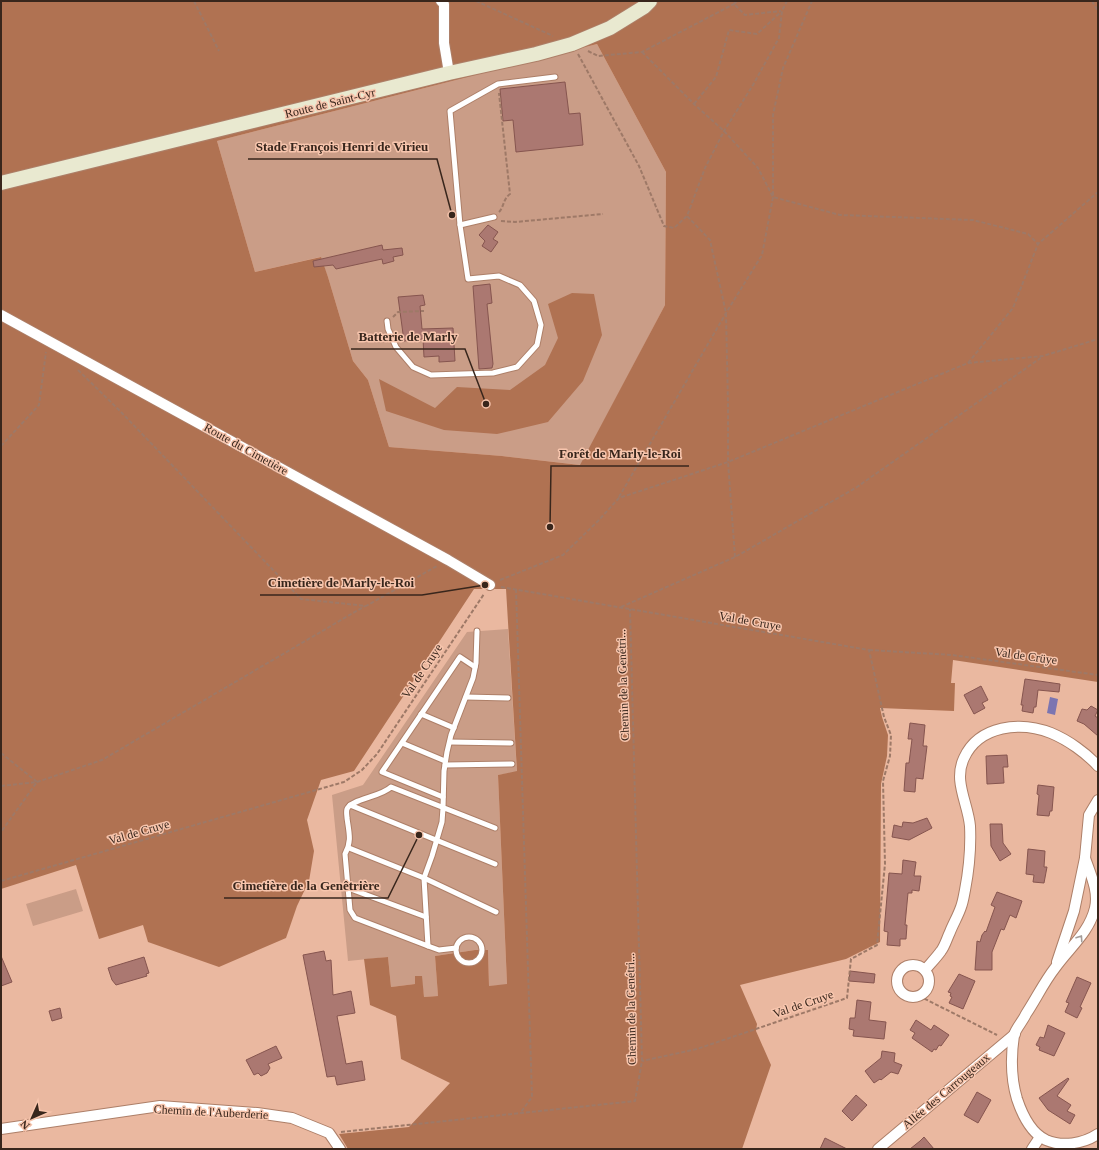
<svg xmlns="http://www.w3.org/2000/svg" width="1099" height="1150" font-family="'Times New Roman',serif">
  <style>
    .green { fill: #ca9d87 }
    .forest { fill: #b07252; fill-rule: evenodd }
    .water { fill: #7b75b1 }
    .building { fill: #ab7871; stroke: #86554f }
    .lines { fill: none; stroke-linecap: round; stroke-linejoin: round }
    .service-casing { stroke: #ad7f68; stroke-width: 7 }
    .minor-casing { stroke: #ad7f68; stroke-width: 12 }
    .secondary-casing { stroke: #ad7f68; stroke-width: 16 }
    .path { stroke: #9e7967; stroke-width: 2; stroke-dasharray: 4 2; stroke-linecap: butt }
    .service { stroke: #fff; stroke-width: 5 }
    .minor { stroke: #fff; stroke-width: 10 }
    .secondary { stroke: #e9e9d0; stroke-width: 14 }
    .oneway { stroke: #a59d99 }
    .labels { text-anchor: middle; dominant-baseline: central; stroke-width: 3; stroke-linejoin: round; paint-order: stroke }
    .street-label { font-size: 12px; fill: #38261c; stroke: #f7c5ad }
    .leader { fill: none; stroke: #38261c; stroke-width: 1.5 }
    .callout-dot { fill: #38261c; stroke: #f7c5ad; stroke-width: 1.5 }
    .callout-label { font-size: 13px; text-anchor: middle; font-weight: bold; fill: #38261c; stroke: #f7c5ad; stroke-width: 3; stroke-linejoin: round; paint-order: stroke }
  </style>
  <rect width="100%" height="100%" fill="#eab8a0"/>
  <g class="green">
    <polygon points="597,44 666,172 665,305 581,465 502,456 389,447 368,380 353,361 328,277 320,257 255,272 217,141"/>
    <polygon points="508,629 517,772 498,775 507,985 489,986 488,950 475,950 435,956 438,996 424,997 421,976 415,984 391,987 388,957 348,961 332,795 363,785 467,632"/>
    <polygon points="76,889 83,911 33,926 26,904"/>
  </g>
  <g class="forest">
    <path d="M1,1H1098V682L953,660L951,683H955L954,711L880,708L882,717L888,735L887,756L881,784L880,942L846,959L740,985L757,1024L756,1031L771,1065L742,1149H348L339,1134L409,1127L450,1083L401,1059L396,1016L370,1005L364,959L388,957L391,987L415,984V976H422L424,997L438,996L435,956L475,950H488L489,986L507,984L498,775L517,771L506,589H474L354,771L321,780L307,820L314,851L309,881L297,906L286,938L219,967L148,942L143,925L99,939L76,865L1,889ZM597,44L666,172L665,305L580,465L502,456L389,447L368,380L353,361L328,277L321,257L255,272L217,141Z"/>
    <polygon points="572,293 594,294 602,335 583,381 548,422 497,434 444,430 386,411 379,379 435,408 457,387 510,390 545,365 558,338 548,304"/>
  </g>
  <polygon class="water" points="1050,697 1058,699 1055,715 1047,713"/>
  <g class="building">
    <polygon points="565,82 569,114 580,113 583,145 516,152 513,120 503,121 500,89"/>
    <polygon points="488,225 498,232 493,239 498,242 491,252 482,246 485,241 479,235"/>
    <polygon points="382,245 383,250 402,248 403,255 393,257 394,261 383,264 382,259 336,269 333,265 314,267 313,261"/>
    <polygon points="490,284 492,303 487,304 493,364 492,368 479,369 473,286"/>
    <polygon points="423,295 425,305 420,306 422,329 453,328 455,361 439,362 439,356 424,357 423,339 404,341 398,297"/>
    <polygon points="1025,679 1060,684 1059,692 1038,690 1036,707 1034,707 1033,713 1022,711 1023,705 1021,705"/>
    <polygon points="981,686 988,700 982,703 985,708 974,714 964,695"/>
    <polygon points="1091,706 1098,710 1095,716 1098,718 1098,736 1084,724 1077,721 1082,709 1087,710"/>
    <polygon points="910,723 925,725 923,746 927,746 923,779 916,778 915,792 904,791 906,763 909,763 912,739 908,739"/>
    <polygon points="1007,755 1008,767 1003,767 1004,783 987,784 986,756"/>
    <polygon points="1038,785 1054,787 1052,811 1050,811 1049,816 1037,815 1039,795 1037,794"/>
    <polygon points="927,818 932,828 909,840 892,837 894,825 902,827 903,822 913,823"/>
    <polygon points="990,824 1002,824 1003,843 1011,854 1000,861 991,846"/>
    <polygon points="1028,849 1045,851 1044,867 1047,867 1044,883 1033,882 1034,875 1026,874"/>
    <polygon points="903,860 916,862 914,876 921,876 919,891 912,890 912,893 908,893 905,925 907,925 906,939 900,939 900,946 887,945 888,932 884,931 889,873 902,874"/>
    <polygon points="997,892 1022,901 1016,918 1010,915 1004,930 1001,929 992,952 992,970 975,970 977,941 980,942 982,935 985,931 986,932 995,907 991,905"/>
    <polygon points="324,951 326,961 331,960 333,995 351,991 355,1013 337,1016 346,1064 362,1061 365,1080 337,1085 335,1076 327,1077 303,955"/>
    <polygon points="1,956 12,982 1,986"/>
    <polygon points="144,957 149,973 146,974 147,976 116,985 112,980 108,968"/>
    <polygon points="850,971 875,974 874,983 849,981"/>
    <polygon points="959,974 975,981 963,1009 949,1003 952,997 950,996 951,993 948,992"/>
    <polygon points="1077,977 1091,983 1080,1007 1082,1008 1077,1018 1065,1012 1069,1003 1066,1002"/>
    <polygon points="857,1000 871,1002 869,1020 886,1022 884,1039 853,1036 854,1030 849,1029 850,1018 855,1018"/>
    <polygon points="60,1008 62,1018 52,1021 49,1011"/>
    <polygon points="916,1020 931,1030 934,1025 949,1035 941,1046 939,1045 936,1050 934,1049 932,1052 912,1038 915,1033 910,1030"/>
    <polygon points="1048,1025 1065,1033 1054,1056 1039,1050 1040,1047 1036,1045 1040,1037 1044,1038"/>
    <polygon points="276,1046 282,1058 268,1064 270,1068 267,1073 261,1076 258,1073 254,1075 246,1060"/>
    <polygon points="882,1051 895,1053 894,1062 902,1065 898,1074 891,1072 881,1080 880,1079 874,1083 865,1071 881,1058"/>
    <polygon points="1068,1078 1069,1079 1057,1096 1071,1105 1067,1111 1075,1115 1070,1124 1048,1110 1039,1098"/>
    <polygon points="977,1092 991,1100 978,1123 964,1115"/>
    <polygon points="856,1095 867,1105 852,1121 842,1111"/>
    <polygon points="924,1137 934,1149 910,1149 920,1141"/>
    <polygon points="825,1138 847,1149 820,1149"/>
  </g>
  <g class="lines">
    <g class="service-casing">
      <g id="service">
        <polyline points="460,225 494,217"/>
        <polyline points="387,321 388,329 396,347 413,367 431,375 493,373 517,367 537,345 541,325 534,301 520,285 499,276 468,279 460,225 450,111 498,84 555,77"/>
        <path d="M477,631L476,663L473,678L451,735L447,752L444,771L443,808L442,822L432,856L424,878L428,946L355,918L350,910L345,854C352,841 349,833 347,818C347,816 346,812 347,809C351,799 381,797 391,787L495,828"/>
        <polyline points="466,697 508,698"/>
        <polyline points="421,714 454,728"/>
        <polyline points="450,742 511,743"/>
        <polyline points="402,743 445,761"/>
        <polyline points="445,765 512,764"/>
        <polyline points="443,797 382,772 460,657 475,667"/>
        <polyline points="350,805 495,864"/>
        <polyline points="349,848 424,878 496,912"/>
        <polyline points="348,888 426,917"/>
        <circle cx="469" cy="950" r="13"/>
        <polyline points="428,946 439,950 456,948"/>
      </g>
    </g>
    <g class="minor-casing">
      <g id="minor">
        <polyline points="441,1 444,4 444,43 449,73"/>
        <polyline points="1,315 448,560 490,585"/>
        <path d="M1085,858C1090,873 1099,891 1095,908C1089,933 1069,948 1055,968C1044,982 1036,999 1026,1014C1023,1021 1016,1028 1014,1035C1011,1055 1011,1079 1017,1099C1022,1114 1031,1133 1046,1140C1062,1147 1083,1144 1098,1134"/>
        <polyline points="1057,962 1074,911 1085,858 1089,815 1098,800"/>
        <circle cx="913" cy="981" r="16"/>
        <path d="M925,970C930,964 936,958 941,951C945,946 947,938 950,932C953,924 958,916 961,907C963,902 964,895 965,890C969,869 971,847 970,826C968,803 953,781 964,758C979,725 1021,721 1051,733C1068,740 1086,753 1098,766"/>
        <polyline points="1,1129 160,1106 257,1113 292,1118 329,1133 340,1149"/>
        <polyline points="878,1149 1015,1034"/>
        <polyline points="1032,1149 1040,1137"/>
      </g>
    </g>
    <g class="secondary-casing">
      <polyline id="secondary" points="1,183 449,73 536,54 572,44 610,28 644,7 650,1"/>
    </g>
    <g class="path">
      <polyline points="194,1 219,51"/>
      <polyline points="476,1 553,36"/>
      <polyline points="737,1 734,4 745,15 781,11"/>
      <polyline points="1092,1 1098,11"/>
      <polyline points="588,51 598,56 642,52 734,4 735,1"/>
      <polyline points="642,52 694,104 724,131 758,168 773,197 840,215 973,220 1028,234 1038,244"/>
      <polyline points="578,54 639,166 664,226 674,228 687,216"/>
      <polyline points="694,104 716,77 729,30 757,34 781,12"/>
      <path d="M499,212C504,207 503,199 510,194L499,93"/>
      <polyline points="501,221 515,222 603,214"/>
      <polyline points="393,317 398,312 424,311"/>
      <polyline points="968,363 1013,308 1038,244 1098,192"/>
      <polyline points="78,370 120,411 301,599 366,606 437,566"/>
      <polyline points="1,446 39,405 46,352"/>
      <polyline points="619,497 726,313 762,255 773,197 773,115 783,68 812,1"/>
      <polyline points="735,557 728,462 728,405 726,313 710,240 687,216 705,168 724,131 753,85 779,38 782,11 787,1"/>
      <polyline points="500,580 563,555 598,521 619,498 728,462 968,363 1043,356 1098,339"/>
      <polyline points="501,587 869,650 884,717 891,735 890,756 883,781 885,864 877,945 851,959 847,998 697,1049 642,1061"/>
      <polyline points="516,589 532,1097 521,1112"/>
      <polyline points="621,607 735,557 857,487 1042,357"/>
      <polyline points="869,650 952,655 1098,675"/>
      <polyline points="1,753 37,782 1,832"/>
      <polyline points="1,786 37,782 102,760 365,606"/>
      <polyline points="1,881 344,782 362,770 377,754 484,594"/>
      <polyline points="919,996 997,1035"/>
      <polyline points="341,1132 635,1101 642,1061 630,609"/>
    </g>
    <use href="#service" class="service"/>
    <use href="#minor" class="minor"/>
    <use href="#secondary" class="secondary"/>
  </g>
  <defs><path id="oneway-chevron" d="M-2-3.5L2.5 0L-2 3.5" fill="none" stroke-width="1.6" stroke-linecap="round" stroke-linejoin="round"/></defs>
  <use class="oneway" href="#oneway-chevron" transform="translate(1080 938) rotate(-56)"/>
  <g class="labels">
    <g class="street-label">
      <text transform="translate(330 103) rotate(-14)">Route de Saint-Cyr</text>
      <text transform="translate(246 449) rotate(29)">Route du Cimetière</text>
      <text transform="translate(750 621) rotate(10)">Val de Cruye</text>
      <text transform="translate(1026 656) rotate(8)">Val de Crüye</text>
      <text transform="translate(422 671) rotate(-56)">Val de Cruye</text>
      <text transform="translate(623 685) rotate(-92)">Chemin de la Genétri...</text>
      <text transform="translate(139 832) rotate(-16)">Val de Cruye</text>
      <text transform="translate(803 1004) rotate(-19)">Val de Cruye</text>
      <text transform="translate(631 1009) rotate(-91)">Chemin de la Genétri...</text>
      <text transform="translate(946 1091) rotate(-40)">Allée des Carrougeaux</text>
      <text transform="translate(211 1112) rotate(3)">Chemin de l'Auberderie</text>
    </g>
  </g>
  <path class="leader" d="M452 215L437 159H248M486 404L465 349H351M550 527L551 466H689M485 585L422 595H260M419 835L388 898H224"/>
  <g class="callout-dot">
    <circle cx="452" cy="215" r="4"/>
    <circle cx="486" cy="404" r="4"/>
    <circle cx="550" cy="527" r="4"/>
    <circle cx="485" cy="585" r="4"/>
    <circle cx="419" cy="835" r="4"/>
  </g>
  <g class="callout-label">
    <text x="342" y="151">Stade François Henri de Virieu</text>
    <text x="408" y="341">Batterie de Marly</text>
    <text x="620" y="458">Forêt de Marly-le-Roi</text>
    <text x="341" y="587">Cimetière de Marly-le-Roi</text>
    <text x="306" y="890">Cimetière de la Genêtrière</text>
  </g>
  <rect width="1099" height="1150" fill="none" stroke="#38261c" stroke-width="4"/>
  <g transform="translate(32 1118) rotate(225)" stroke="#f7c5ad" stroke-width="3" paint-order="stroke">
  <path d="M0-3L7 15L0 10L-7 15Z" fill="#38261c"/>
  <text y="-6" font-size="11" font-weight="bold" text-anchor="middle" fill="#38261c">N</text>
  </g>
</svg>
